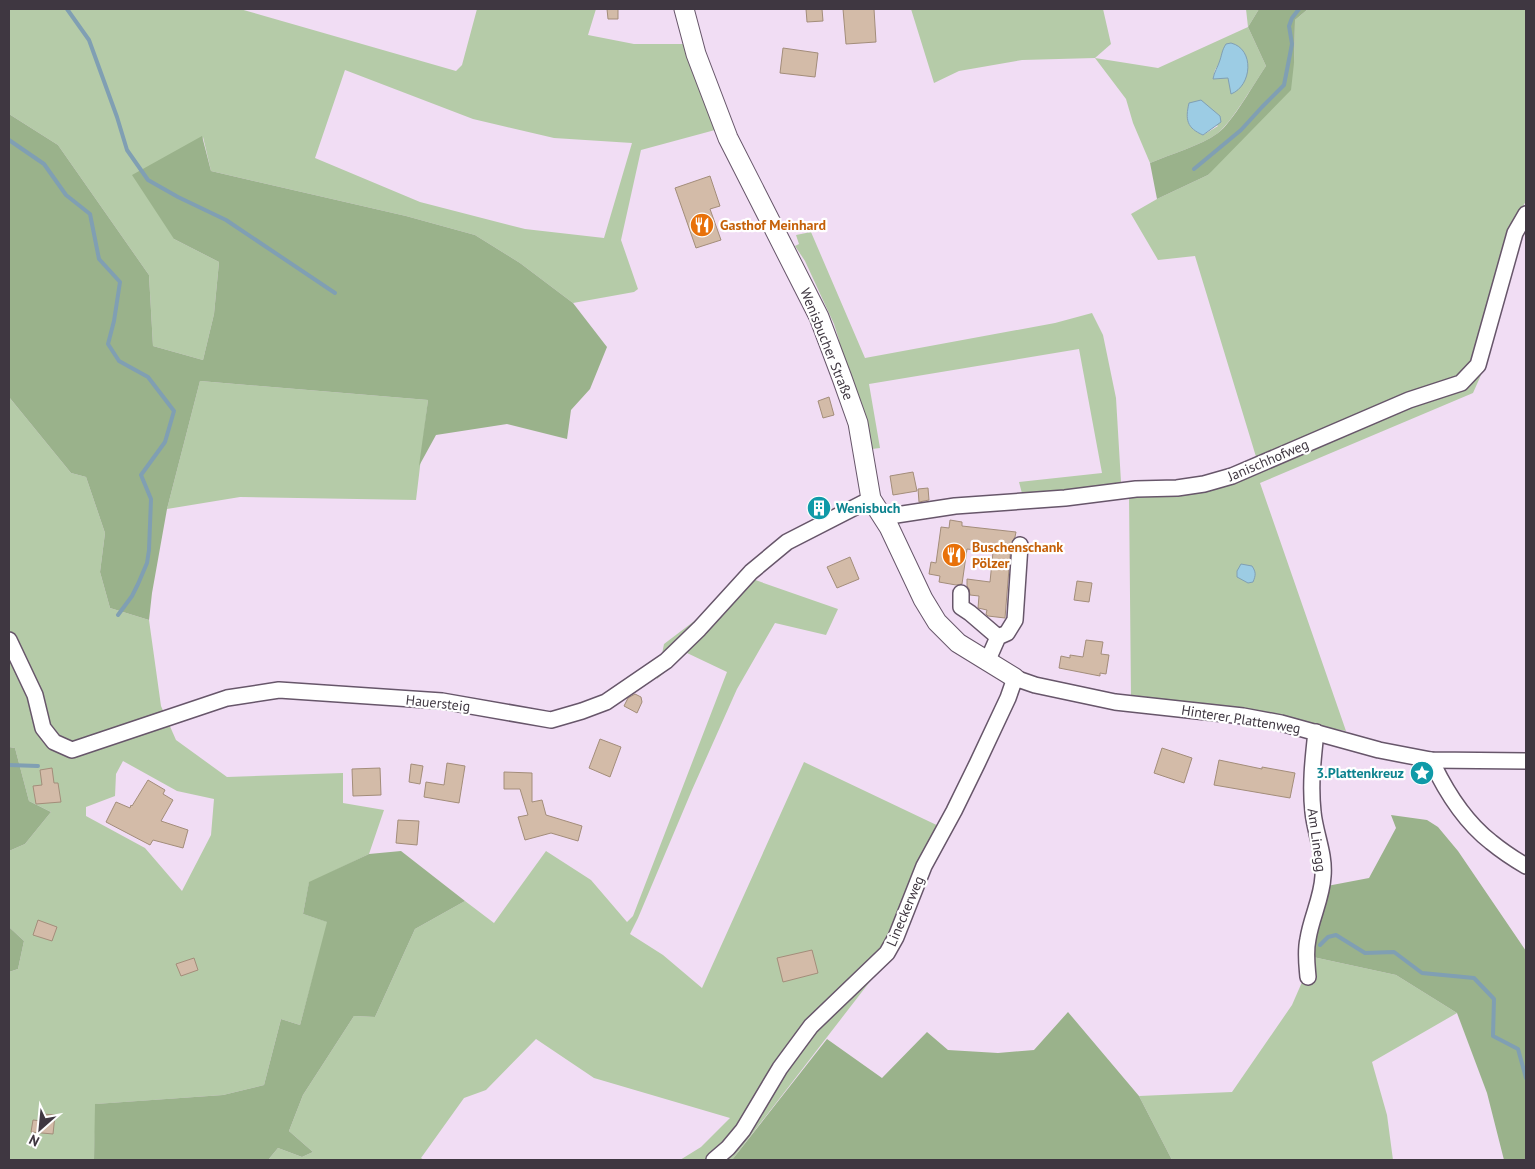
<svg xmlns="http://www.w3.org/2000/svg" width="1535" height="1169" font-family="'PT Sans',sans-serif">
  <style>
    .green { fill: #b5cba8; fill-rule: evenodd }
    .forest { fill: #9ab28b }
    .water { fill: #9ccce4; stroke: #809fb3 }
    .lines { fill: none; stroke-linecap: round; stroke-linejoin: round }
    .stream { stroke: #809fb3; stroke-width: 4 }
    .building { fill: #d3bba8; stroke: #a38d7a }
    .minor-casing { stroke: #67566a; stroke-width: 18 }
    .tertiary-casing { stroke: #67566a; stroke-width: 21 }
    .minor { stroke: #fff; stroke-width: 15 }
    .tertiary { stroke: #fff; stroke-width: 19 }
    .labels { text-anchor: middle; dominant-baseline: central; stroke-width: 4.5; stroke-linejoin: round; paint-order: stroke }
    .food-label { font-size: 14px; font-weight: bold; fill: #c56008; stroke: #fff; text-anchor: start }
    .street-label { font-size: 14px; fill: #3f3741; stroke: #fff }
    .culture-label { font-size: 14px; font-weight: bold; fill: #0d838f; stroke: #fff; text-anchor: start }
  </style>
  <rect width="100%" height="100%" fill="#f1ddf4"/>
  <g class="green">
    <path d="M9,9H240L456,71L462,65L477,9H596L588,35L634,44H685L715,130L641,150L621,240L638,289L634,292L573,303L520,263L475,235L406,216L211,171L203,137L174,239L219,262L214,314L203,360L153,346L149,275L58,145L9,114ZM345,70L473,119L554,138L632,143L604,238L525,229L420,202L315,158Z"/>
    <path d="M911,9H1103L1111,44L1095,58L1158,68L1248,27L1246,9H1259L1248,27L1266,66C1255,82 1232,122 1218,133C1200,146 1171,154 1150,163L1133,123L1126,99L1095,58L1022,60L959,71L934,83ZM1220,62L1239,89L1230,86L1228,77L1213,79L1215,70ZM1189,103L1218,126L1203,135C1187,128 1185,120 1189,103Z"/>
    <polygon points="1308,9 1526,9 1526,201 1506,236 1482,328 1469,368 1481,375 1473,393 1260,483 1346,731 1162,699 1131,695 1129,495 1024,501 1019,482 1102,473 1079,349 869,384 880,448 872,449 860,480 845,412 839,340 834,324 805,261 795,246 799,244 796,235 811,232 865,358 1055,323 1092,313 1103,335 1116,398 1121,482 1202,482 1257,460 1195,256 1158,260 1131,214 1157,199 1208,175 1294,63 1295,20"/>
    <polygon points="200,381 428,400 416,500 240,497 167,509"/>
    <path d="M9,397L71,473L86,477L105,533L100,572L110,608L149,620L161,706L176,740L227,777L343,773V803L384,810L369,854L309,883L303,914L328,922L300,1025L281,1019L264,1085L223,1095L96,1104L94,1160H9V972L18,969L24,941L9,927V851L25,844L51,812L29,801L15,748L9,747ZM123,761L177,791L214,799L211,835L182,891L145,848L86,816V807L115,796L116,774Z"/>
    <polygon points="738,574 838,609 826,635 775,623 737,689 692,790 638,918 630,934 663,955 702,988 804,762 945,829 927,869 902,940 732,1160 680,1160 701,1147 730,1118 594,1078 536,1039 486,1090 464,1098 421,1158 424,1160 268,1160 278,1148 302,1157 313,1152 289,1131 303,1095 354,1016 375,1017 415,929 465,901 494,923 546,851 591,880 627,922 633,916 727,672 687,653 657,679 664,644 697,619"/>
    <polygon points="1313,957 1396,975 1457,1013 1372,1062 1387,1115 1393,1160 1172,1160 1139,1096 1232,1092 1292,1005"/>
  </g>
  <g class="forest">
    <path d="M1259,9H1308L1295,20L1294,63L1291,90L1208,175L1157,199L1150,163C1171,154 1200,146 1218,133C1232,123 1255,82 1266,66L1248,27Z"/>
    <polygon points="9,114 58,145 149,275 153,346 203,360 214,314 219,262 174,239 132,175 202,136 211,171 406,216 475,235 520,263 573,303 607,347 590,389 571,410 567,439 507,424 436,435 419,466 428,400 200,381 167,509 152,593 149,620 110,608 100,572 105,533 86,477 71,473 9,397"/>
    <polygon points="9,747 15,748 29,801 51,812 25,844 9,851"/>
    <polygon points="1391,815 1427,820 1438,827 1458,851 1526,951 1526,1160 1504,1160 1487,1093 1457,1013 1396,975 1313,957 1314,932 1327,886 1369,878 1396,828"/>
    <polygon points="401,851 465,901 415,929 375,1017 354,1016 303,1095 289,1131 313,1152 302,1157 278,1148 268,1160 94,1160 95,1104 223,1095 264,1085 281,1019 300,1025 327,922 303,914 309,882 369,854"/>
    <polygon points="9,927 24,941 18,969 9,972"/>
    <polygon points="1068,1012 1139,1096 1172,1160 732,1160 827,1039 882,1078 927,1032 948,1050 998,1053 1034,1050"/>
  </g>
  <g class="water">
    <path d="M1231,43C1255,49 1252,86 1231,94L1228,78L1213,79C1214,72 1218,67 1220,60C1222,54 1222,50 1226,44Z"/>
    <path d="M1201,100L1220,116L1221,122L1203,135C1187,128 1185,120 1189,103Z"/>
    <path d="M1241,564L1252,566C1256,572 1256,575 1253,582L1248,583L1237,577V571Z"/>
  </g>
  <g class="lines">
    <g class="stream">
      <polyline points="67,9 89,40 117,117 127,150 148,180 178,197 226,220 335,293"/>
      <polyline points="9,140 44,164 66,195 90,214 99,259 120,282 114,321 108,344 119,361 148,377 174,411 165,442 141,475 151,499 149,550 147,563 138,584 132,596 118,615"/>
      <polyline points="1194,169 1241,130 1262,107 1284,85 1292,44 1289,26 1292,18 1299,9"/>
      <polyline points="9,765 38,766"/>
      <polyline points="1320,945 1328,937 1336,935 1365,953 1394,952 1422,973 1474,978 1494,999 1493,1036 1518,1049 1526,1078"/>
    </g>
  </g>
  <g class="building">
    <polygon points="607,9 618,9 618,19 608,19"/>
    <polygon points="806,9 822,9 823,21 807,22"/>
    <polygon points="843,9 874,9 876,42 846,44"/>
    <polygon points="783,48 818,53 815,77 780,73"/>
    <polygon points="710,176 720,206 710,209 721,240 696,248 675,188"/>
    <polygon points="829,397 834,415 823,418 818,401"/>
    <polygon points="913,472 917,491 893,495 890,476"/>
    <polygon points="928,488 929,500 919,502 918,489"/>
    <polygon points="950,520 962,522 962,526 1016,532 1015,537 1011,544 1005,618 988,616 986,614 987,610 978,608 979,596 970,595 969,589 967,586 967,579 990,582 993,552 967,549 962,584 956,585 939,582 940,576 929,574 931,562 936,563 941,527 949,528"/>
    <polygon points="850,557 859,579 837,588 827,567"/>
    <polygon points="1077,581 1092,583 1089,602 1074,600"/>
    <polygon points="1086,640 1103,642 1101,654 1109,655 1106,674 1100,673 1100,676 1059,668 1061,656 1070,658 1070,655 1083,657"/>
    <polygon points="635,694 641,697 642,702 637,713 624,706 628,698"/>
    <polygon points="600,739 621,747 610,777 589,768"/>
    <polygon points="1162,748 1192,758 1184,783 1154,773"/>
    <polygon points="1219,760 1262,769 1262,767 1295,773 1290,798 1214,785"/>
    <polygon points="447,763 465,766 459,803 424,797 426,782 444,785"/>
    <polygon points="411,764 423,766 420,784 409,782"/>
    <polygon points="52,768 54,783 58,783 61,802 36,804 33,786 42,785 40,770"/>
    <polygon points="380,768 381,795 353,796 352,769"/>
    <polygon points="504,772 532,773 532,802 542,800 546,815 582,826 578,841 551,833 525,840 518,817 528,815 520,789 504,789"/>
    <polygon points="148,780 165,790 163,794 173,800 161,821 188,830 183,848 153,840 150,845 106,822 116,802 130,808 131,805 132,806"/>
    <polygon points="398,820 419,821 417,845 396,843"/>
    <polygon points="38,920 57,927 52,941 33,935"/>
    <polygon points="812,950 818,973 783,982 777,958"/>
    <polygon points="194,958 198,970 181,976 176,964"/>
    <polygon points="43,1114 55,1115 53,1134 31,1132 33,1120 42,1121"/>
  </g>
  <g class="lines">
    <g class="minor-casing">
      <g id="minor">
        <polyline points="883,517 955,506 1065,498 1136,489 1177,488 1204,484 1232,476 1409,400 1461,383 1478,365 1515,233 1526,214"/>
        <polyline points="961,593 961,607 970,613 998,637"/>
        <polyline points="9,640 35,695 43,728 54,742 72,750 227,698 279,690 442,701 551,720 582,711 606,702 666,661 699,629 751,572 787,542 871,499"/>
        <polyline points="987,662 998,637 1007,633 1015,620 1020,545"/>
        <path d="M1431,760C1445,790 1464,821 1491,842C1502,851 1514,859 1526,866"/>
        <path d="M1308,977C1307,965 1305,952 1308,939C1311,918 1322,898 1323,876C1325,854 1315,833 1313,812C1310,785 1313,759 1316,732"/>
        <polyline points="714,1160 728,1148 743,1130 780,1068 811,1026 887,953 896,937 924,866 954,811 977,764 1008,698 1015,678 1035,685 1115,702 1243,716 1281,723 1379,750 1431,760 1526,761"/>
      </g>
    </g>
    <g class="tertiary-casing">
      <polyline id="tertiary" points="684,9 696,54 728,138 819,317 842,378 858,423 871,499 889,527 923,599 937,622 958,643 1015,678"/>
    </g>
    <use href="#minor" class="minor"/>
    <use href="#tertiary" class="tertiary"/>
  </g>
  <defs>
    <g id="restaurant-disc" transform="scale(1.25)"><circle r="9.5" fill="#e8710a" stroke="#fff"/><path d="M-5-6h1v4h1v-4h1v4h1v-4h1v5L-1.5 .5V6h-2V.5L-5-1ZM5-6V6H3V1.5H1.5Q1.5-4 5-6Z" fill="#fff"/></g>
    <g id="building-disc" transform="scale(1.25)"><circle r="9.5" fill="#0f9aa8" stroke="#fff"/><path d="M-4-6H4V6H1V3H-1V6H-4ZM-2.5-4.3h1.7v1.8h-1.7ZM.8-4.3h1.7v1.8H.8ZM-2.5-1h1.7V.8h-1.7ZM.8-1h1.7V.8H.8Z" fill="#fff"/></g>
    <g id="sight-disc" transform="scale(1.25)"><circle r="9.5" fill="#0f9aa8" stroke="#fff"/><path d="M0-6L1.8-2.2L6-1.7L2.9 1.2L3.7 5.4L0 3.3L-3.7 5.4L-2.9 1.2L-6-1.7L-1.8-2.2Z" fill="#fff"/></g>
  </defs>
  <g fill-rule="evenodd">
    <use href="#restaurant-disc" x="702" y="225"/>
    <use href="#building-disc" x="819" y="508"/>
    <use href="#restaurant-disc" x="954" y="555"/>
    <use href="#sight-disc" x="1422" y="773"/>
  </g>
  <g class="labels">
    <g class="food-label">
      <text x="720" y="225">Gasthof Meinhard</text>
      <text x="972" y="547">Buschenschank<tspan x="972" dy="16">Pölzer</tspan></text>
    </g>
    <g class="street-label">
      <text transform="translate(827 344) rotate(68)">Wenisbucher Straße</text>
      <text transform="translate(1268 460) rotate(-23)">Janischhofweg</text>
      <text transform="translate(438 703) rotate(6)">Hauersteig</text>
      <text transform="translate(1241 719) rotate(9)">Hinterer Plattenweg</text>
      <text transform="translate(1317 840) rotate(82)">Am Linegg</text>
      <text transform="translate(905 911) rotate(-67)">Lineckerweg</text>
    </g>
    <g class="culture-label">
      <text x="836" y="508">Wenisbuch</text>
      <text x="1404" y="773" text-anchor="end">3.Plattenkreuz</text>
    </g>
  </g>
  <rect width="1535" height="1169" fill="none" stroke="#3f3741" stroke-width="20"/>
  <g transform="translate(40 1129) rotate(207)" stroke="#ffffff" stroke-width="4" paint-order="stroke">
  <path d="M0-4L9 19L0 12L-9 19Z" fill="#3f3741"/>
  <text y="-8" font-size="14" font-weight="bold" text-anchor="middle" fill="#3f3741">N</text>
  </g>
</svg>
